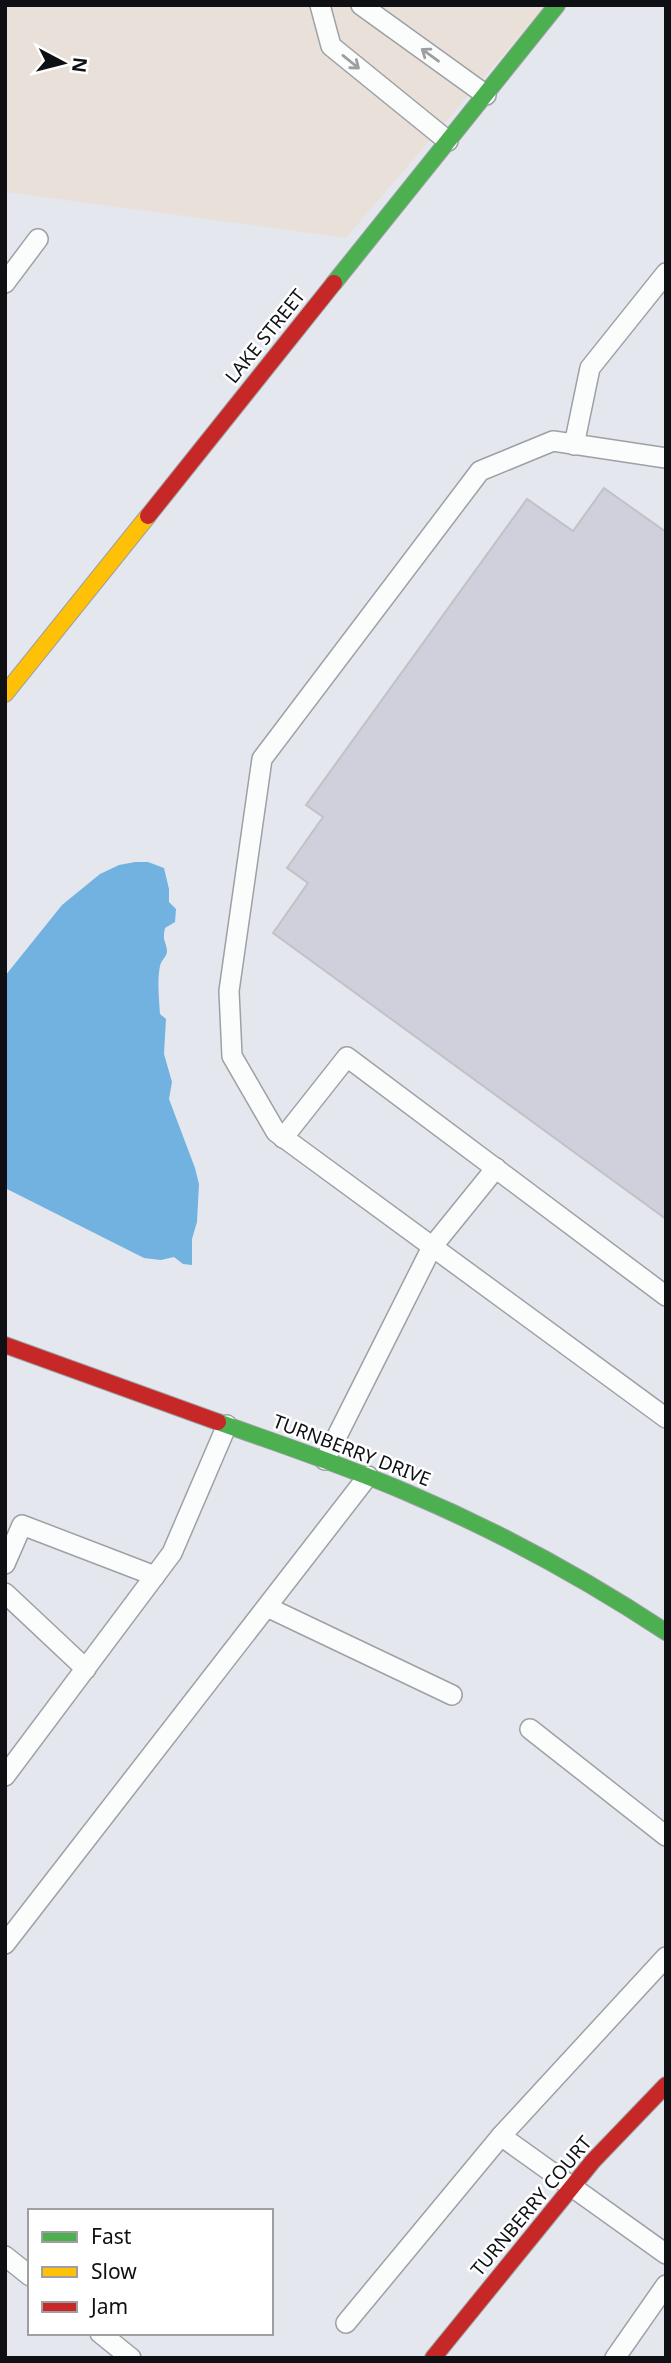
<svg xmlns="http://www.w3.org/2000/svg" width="671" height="2363" font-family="'Noto Sans',sans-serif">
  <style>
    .commercial { fill: #e9e0da }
    .water { fill: #72b2e1 }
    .building { fill: #d0cfdc; stroke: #c0c2c6; stroke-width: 2 }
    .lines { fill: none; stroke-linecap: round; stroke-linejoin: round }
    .lane-casing { stroke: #9da0a4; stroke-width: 22 }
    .fast-casing { stroke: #9da0a4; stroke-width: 18 }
    .slow-casing { stroke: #9da0a4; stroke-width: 18 }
    .jam-casing { stroke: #9da0a4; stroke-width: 18 }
    .lane { stroke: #fbfcfc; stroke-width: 19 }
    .fast { stroke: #4caf50; stroke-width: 16 }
    .slow { stroke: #ffc107; stroke-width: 16 }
    .jam { stroke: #c62828; stroke-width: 16 }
    .oneway { stroke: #9c9e9f }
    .labels { text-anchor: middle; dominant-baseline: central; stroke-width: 5; stroke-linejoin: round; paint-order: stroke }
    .street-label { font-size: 19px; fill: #0e1014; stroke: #fff }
  </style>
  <rect width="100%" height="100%" fill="#e4e8ee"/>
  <polygon class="commercial" points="5,5 546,5 346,238 5,192"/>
  <path class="water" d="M135,862H148L164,868L169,889V902L176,909L175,922L165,928C162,942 166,940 167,951C167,957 161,960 160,966C157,981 159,998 160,1014L166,1019L164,1054L172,1082L169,1099L195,1168L199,1184L197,1222L192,1239V1265L183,1264L174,1257L161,1260L144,1258L5,1188V976L62,905L100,874L119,865Z"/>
  <polygon class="building" points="604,488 666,532 666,1219 273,933 308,883 287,868 323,817 306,805 527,499 573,531"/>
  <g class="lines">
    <g class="lane-casing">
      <g id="lane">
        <polyline points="320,5 331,46 448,141"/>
        <polyline points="361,5 486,95"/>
        <polyline points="5,283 38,239"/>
        <polyline points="574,445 590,368 666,273"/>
        <polyline points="666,458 553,441 480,471 262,759 229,991 232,1056 276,1132 666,1418"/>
        <polyline points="283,1138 347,1057 666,1296"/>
        <polyline points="325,1460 432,1247 496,1168"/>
        <polyline points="5,1564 22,1525 155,1576"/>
        <polyline points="5,1593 86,1669"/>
        <polyline points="267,1607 452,1695"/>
        <polyline points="530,1729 666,1836"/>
        <polyline points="5,1776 172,1553 227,1425"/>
        <polyline points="5,1944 368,1476"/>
        <polyline points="666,1957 501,2136 666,2254"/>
        <polyline points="5,2256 30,2276"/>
        <polyline points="346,2323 501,2136"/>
        <polyline points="100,2333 131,2358"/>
        <polyline points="615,2358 666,2285"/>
      </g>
    </g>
    <g class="fast-casing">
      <g id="fast">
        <polyline points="334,283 557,5"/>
        <path d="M218,1422C282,1445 346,1466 408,1493C498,1531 584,1578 666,1632"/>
      </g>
    </g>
    <g class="slow-casing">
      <polyline id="slow" points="5,694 148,516"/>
    </g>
    <g class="jam-casing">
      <g id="jam">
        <polyline points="148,516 334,283"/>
        <polyline points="5,1345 218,1422"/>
        <polyline points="433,2358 593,2161 666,2085"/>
      </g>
    </g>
    <use href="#lane" class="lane"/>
    <use href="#fast" class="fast"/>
    <use href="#slow" class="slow"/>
    <use href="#jam" class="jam"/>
  </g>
  <defs><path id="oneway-shaft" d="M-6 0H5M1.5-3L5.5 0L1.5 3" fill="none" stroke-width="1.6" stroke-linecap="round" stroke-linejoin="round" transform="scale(1.75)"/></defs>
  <g class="oneway">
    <use href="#oneway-shaft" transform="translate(430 55) rotate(-144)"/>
    <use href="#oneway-shaft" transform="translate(351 62) rotate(39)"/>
  </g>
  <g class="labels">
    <g class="street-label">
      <text transform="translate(265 336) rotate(-51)">LAKE STREET</text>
      <text transform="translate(352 1450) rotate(21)">TURNBERRY DRIVE</text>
      <text transform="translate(531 2206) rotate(-50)">TURNBERRY COURT</text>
    </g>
  </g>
  <rect width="671" height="2363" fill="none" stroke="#0e1014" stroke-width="14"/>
  <rect x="28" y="2209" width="245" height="126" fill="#ffffff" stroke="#9f9fa1" stroke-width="2"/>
  <rect x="42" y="2232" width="35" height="10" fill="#4caf50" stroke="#9f9fa1" stroke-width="2"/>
  <text x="91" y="2244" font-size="21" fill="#0e1014">Fast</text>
  <rect x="42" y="2267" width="35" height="10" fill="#ffc107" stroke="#9f9fa1" stroke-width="2"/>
  <text x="91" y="2279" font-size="21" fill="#0e1014">Slow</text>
  <rect x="42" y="2302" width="35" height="10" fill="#c62828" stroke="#9f9fa1" stroke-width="2"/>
  <text x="91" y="2314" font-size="21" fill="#0e1014">Jam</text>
  <g transform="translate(63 63) rotate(97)" stroke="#ffffff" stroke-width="5" paint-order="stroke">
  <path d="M0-5L12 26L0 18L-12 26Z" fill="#0e1014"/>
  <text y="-10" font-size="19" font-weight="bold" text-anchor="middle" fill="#0e1014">N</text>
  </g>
</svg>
